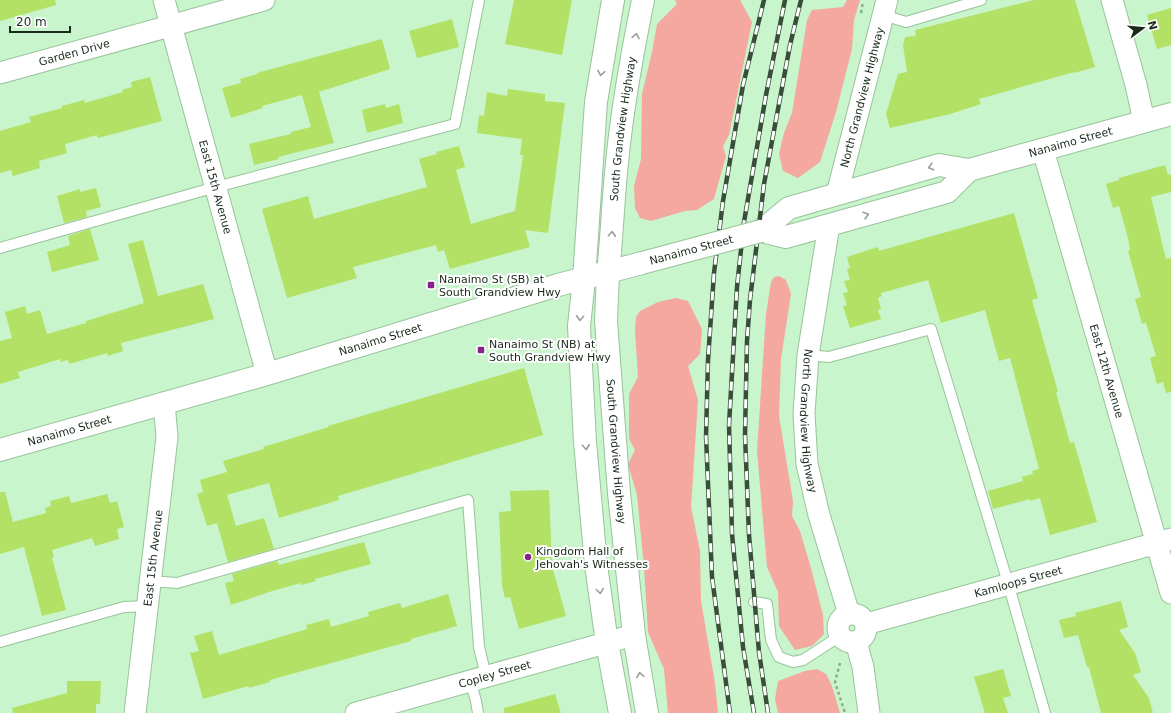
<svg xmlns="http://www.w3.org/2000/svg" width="1171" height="713" font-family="'DejaVu Sans',sans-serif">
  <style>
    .green { fill: #f5a8a0 }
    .building { fill: #b3e165 }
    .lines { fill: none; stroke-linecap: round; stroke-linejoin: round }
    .service-casing { stroke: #98c39b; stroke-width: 12 }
    .minor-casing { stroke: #98c39b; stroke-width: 23 }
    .tertiary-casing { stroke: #98c39b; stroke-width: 24 }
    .secondary-casing { stroke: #98c39b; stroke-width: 24 }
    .path { stroke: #8aad8c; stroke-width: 2.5; stroke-dasharray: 3 3; stroke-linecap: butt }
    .service { stroke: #fff; stroke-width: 10 }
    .minor { stroke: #fff; stroke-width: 21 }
    .tertiary { stroke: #fff; stroke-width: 22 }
    .secondary { stroke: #fff; stroke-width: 22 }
    .rail-casing { stroke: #384e39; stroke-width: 4.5 }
    .rail { stroke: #fff; stroke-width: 3; stroke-dasharray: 9; stroke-linecap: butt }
    .secondary-bridge-casing { stroke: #98c39b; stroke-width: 24; stroke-linecap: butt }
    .secondary-bridge { stroke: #fff; stroke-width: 22 }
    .oneway { stroke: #989f98 }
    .poi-dot { fill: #87228a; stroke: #fff; stroke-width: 1.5 }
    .labels { text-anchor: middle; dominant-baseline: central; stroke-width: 4; stroke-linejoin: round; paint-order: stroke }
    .street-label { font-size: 11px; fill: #192a1a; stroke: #fff }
    .poi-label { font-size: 11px; fill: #192a1a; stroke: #fff; text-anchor: start }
  </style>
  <rect width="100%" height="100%" fill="#c8f5cb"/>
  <g class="green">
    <polygon points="675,0 740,0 752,22 729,135 723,146 726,156 714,199 697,210 685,211 651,221 640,218 635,208 634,186 641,159 642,94 652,52 657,24 677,4"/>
    <polygon points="847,0 860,0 854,20 852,49 836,112 820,162 798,178 783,171 779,154 784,133 792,113 807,20 812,10 843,7"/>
    <polygon points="779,276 786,280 791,294 781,359 779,416 793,501 792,516 800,531 811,568 823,615 824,634 812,646 795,650 779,626 778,592 767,567 757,451 766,314 771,282 774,277"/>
    <polygon points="676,298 688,301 702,329 700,354 688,366 698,400 691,507 700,551 701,601 715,683 718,713 668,713 664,669 648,632 644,567 637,495 628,464 635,450 629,439 629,394 638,377 635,330 636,317 640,311 658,302"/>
    <polygon points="817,669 826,674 832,686 840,713 778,713 775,699 778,681 805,671"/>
  </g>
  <g class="building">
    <polygon points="0,0 55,0 56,5 0,21"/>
    <polygon points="514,0 572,0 562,55 505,44"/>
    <polygon points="1034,0 1075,0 1095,67 1074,73 1074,72 979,99 981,104 950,114 890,128 886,114 898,74 907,72 903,45 905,37 916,36 915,30"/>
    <polygon points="1171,8 1171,45 1157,49 1147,15"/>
    <polygon points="452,19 459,47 417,58 409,31"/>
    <polygon points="382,39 390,69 319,92 334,143 278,157 279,159 254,165 249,144 291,134 291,132 311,127 302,95 262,106 263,108 231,118 222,88 241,83 240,79 258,74 257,73"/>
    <polygon points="150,77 162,121 98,138 97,135 65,144 67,153 39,161 40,168 13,176 11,170 0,173 0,131 31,122 29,117 62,108 62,106 84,100 85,103 123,92 122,90 132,87 131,82"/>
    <polygon points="508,89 545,94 545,101 565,103 548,233 525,230 530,247 450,269 444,250 438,252 436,245 353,267 357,278 287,298 262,209 308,196 314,219 427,187 419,159 437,154 436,152 459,146 465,167 456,170 471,224 515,211 523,155 520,155 522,139 477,133 479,115 484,116 487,92 507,96"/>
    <polygon points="385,104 386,108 399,104 403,123 367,133 362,110"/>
    <polygon points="1165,165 1168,175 1171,174 1171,192 1151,197 1166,259 1171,258 1171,392 1166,393 1163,382 1157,384 1150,358 1156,356 1146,323 1142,324 1135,299 1141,297 1128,251 1130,250 1128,238 1119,206 1113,208 1106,184 1119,180 1119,178"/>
    <polygon points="96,188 101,207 86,211 87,217 64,223 57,196 80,189 80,192"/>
    <polygon points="1014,213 1038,298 1032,300 1058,392 1056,392 1070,443 1074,442 1097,522 1050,535 1040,498 1030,501 1030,499 993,509 988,491 1023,481 1022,477 1033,474 1032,471 1039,469 1010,358 999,361 985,310 941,323 928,280 881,293 882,296 878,298 881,309 878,310 881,319 850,328 843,306 847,305 843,293 848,292 844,281 850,280 847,269 850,268 847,257 878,247 879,251"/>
    <polygon points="90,229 99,260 52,272 47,252 70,245 68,236"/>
    <polygon points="143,240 158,296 203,284 214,319 121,343 123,351 108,356 107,353 69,364 68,360 61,362 60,359 18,372 20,378 0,384 0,341 12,338 5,312 25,306 27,314 40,310 47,334 86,323 86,321 144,303 128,244"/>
    <polygon points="524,368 543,435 338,496 339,500 279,518 269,483 227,495 236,526 264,518 274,549 228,562 217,523 207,526 197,494 203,492 200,480 227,472 223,461 264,449 263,447 329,427 328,426"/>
    <polygon points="549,490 552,566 566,616 519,629 510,597 505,598 502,586 499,512 511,511 510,491"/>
    <polygon points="0,492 5,492 13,522 46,513 45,508 51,506 50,501 69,496 71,503 107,494 110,503 117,501 124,527 117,529 119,539 95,546 92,538 52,550 54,557 52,558 66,610 42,616 24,547 0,554"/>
    <polygon points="364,542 371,564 315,579 316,581 301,585 301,583 269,592 231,605 225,583 234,581 232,574 277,561 279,565"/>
    <polygon points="448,594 457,626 411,639 411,641 270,680 270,682 249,688 248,686 203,699 190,653 199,651 194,636 212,631 219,655 307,629 306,625 329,619 331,627 369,616 368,612 400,603 402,608"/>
    <polygon points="1121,601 1128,627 1119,630 1135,653 1141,672 1133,675 1149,698 1153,713 1101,713 1089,667 1087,667 1078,635 1064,638 1059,620 1076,616 1075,613"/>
    <polygon points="1003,669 1011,696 1003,698 1008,713 985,713 974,677"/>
    <polygon points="67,681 101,681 100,704 96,704 96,713 13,713 12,708 67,693"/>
    <polygon points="555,694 561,713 504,713 504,708"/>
  </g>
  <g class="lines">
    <g class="service-casing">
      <g id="service">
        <polyline points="883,15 906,22 981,0"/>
        <polyline points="0,248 216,187 455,124 479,0"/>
        <polyline points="808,355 829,357 931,329 1008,583 1045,713"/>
        <polyline points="150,581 177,583 468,500 479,647 486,676"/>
        <polyline points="754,602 767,604 771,640 779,657 793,662 803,660 840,636"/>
        <polyline points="0,642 124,607 148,606"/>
        <polyline points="470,680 476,701 478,713"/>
      </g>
    </g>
    <g class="minor-casing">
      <g id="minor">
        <path id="s1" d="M164,0L267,374"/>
        <polyline points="1112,0 1136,85 1144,121"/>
        <path id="s2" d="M0,73L264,0"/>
        <path id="s3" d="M1043,150L1171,593"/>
        <path id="s4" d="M837,194L887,0"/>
        <path id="s5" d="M829,225L808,355L804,414L807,464L819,515L849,614"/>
        <circle cx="852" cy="628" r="14"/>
        <path id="s6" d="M866,624L1171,539"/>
        <polyline points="856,642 863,667 869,713"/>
        <path id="s7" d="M135,713L167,437L164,403"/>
        <path id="s8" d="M356,713L634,635"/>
      </g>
    </g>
    <g class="tertiary-casing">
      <g id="tertiary">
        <path id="s9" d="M608,273C612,236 613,200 617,163C622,109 632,54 643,0"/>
        <polyline points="584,279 596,102 613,0"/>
      </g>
    </g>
    <g class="secondary-casing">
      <g id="secondary">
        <path id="s10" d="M761,231L789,208L939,165L969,170L1171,114"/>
        <polyline points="761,231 786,237 947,192 969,170"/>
        <path id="s11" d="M608,273L606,321L619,493L634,635L647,713"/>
        <polyline points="584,279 579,326 585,442 596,565 607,643 620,713"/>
        <path id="s12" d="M0,450L267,374L558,285L642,263"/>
      </g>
    </g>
    <g class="path">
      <polyline points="861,13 863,2"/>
      <polyline points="840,663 835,682 845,713"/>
    </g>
    <use href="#service" class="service"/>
    <use href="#minor" class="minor"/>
    <use href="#tertiary" class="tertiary"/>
    <use href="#secondary" class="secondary"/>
    <g class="rail-casing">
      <g id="rail">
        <polyline points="730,713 712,577 706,436 708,360 714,273 723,201 743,85 764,0"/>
        <polyline points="754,713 743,647 732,534 729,425 737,287 744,222 766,95 785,0"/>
        <polyline points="768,713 759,652 749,535 745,435 747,341 750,300 764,184 790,45 801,0"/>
      </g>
    </g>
    <use href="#rail" class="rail"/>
    <g class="secondary-bridge-casing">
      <g id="secondary-bridge">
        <path id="s13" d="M642,263L761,231"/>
      </g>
    </g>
    <use href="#secondary-bridge" class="secondary-bridge"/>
  </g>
  <defs><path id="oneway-chevron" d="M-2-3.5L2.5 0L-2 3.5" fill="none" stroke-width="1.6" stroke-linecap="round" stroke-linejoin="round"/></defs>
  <g class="oneway">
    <use href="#oneway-chevron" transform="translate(636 36) rotate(-79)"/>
    <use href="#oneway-chevron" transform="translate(601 73) rotate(99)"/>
    <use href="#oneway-chevron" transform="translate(931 167) rotate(164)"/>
    <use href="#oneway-chevron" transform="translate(866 215) rotate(-16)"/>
    <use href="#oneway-chevron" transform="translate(612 234) rotate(-85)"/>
    <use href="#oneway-chevron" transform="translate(580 318) rotate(95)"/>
    <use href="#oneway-chevron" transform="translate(586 447) rotate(85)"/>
    <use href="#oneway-chevron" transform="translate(600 591) rotate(82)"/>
    <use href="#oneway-chevron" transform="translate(640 675) rotate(-99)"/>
  </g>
  <g class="poi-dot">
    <rect x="427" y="281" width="8" height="8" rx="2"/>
    <rect x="477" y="346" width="8" height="8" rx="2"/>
    <circle cx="528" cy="557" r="4"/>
  </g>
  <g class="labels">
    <g class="street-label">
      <text stroke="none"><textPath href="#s2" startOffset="77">Garden Drive</textPath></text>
      <text stroke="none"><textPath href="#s4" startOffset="100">North Grandview Highway</textPath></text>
      <text stroke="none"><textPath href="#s9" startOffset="145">South Grandview Highway</textPath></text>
      <text stroke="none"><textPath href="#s10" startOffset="328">Nanaimo Street</textPath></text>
      <text stroke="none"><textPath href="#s1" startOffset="194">East 15th Avenue</textPath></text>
      <text stroke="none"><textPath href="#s13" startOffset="51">Nanaimo Street</textPath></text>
      <text stroke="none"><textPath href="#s12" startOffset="396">Nanaimo Street</textPath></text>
      <text stroke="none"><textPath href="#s3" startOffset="230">East 12th Avenue</textPath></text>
      <text stroke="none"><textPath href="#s5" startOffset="198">North Grandview Highway</textPath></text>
      <text stroke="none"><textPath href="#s12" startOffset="72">Nanaimo Street</textPath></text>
      <text stroke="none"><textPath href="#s11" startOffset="179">South Grandview Highway</textPath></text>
      <text stroke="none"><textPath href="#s7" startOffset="156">East 15th Avenue</textPath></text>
      <text stroke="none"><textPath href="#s6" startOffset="158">Kamloops Street</textPath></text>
      <text stroke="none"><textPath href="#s8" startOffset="144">Copley Street</textPath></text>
    </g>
    <g class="poi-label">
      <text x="439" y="279">Nanaimo St (SB) at<tspan x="439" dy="13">South Grandview Hwy</tspan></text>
      <text x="489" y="344">Nanaimo St (NB) at<tspan x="489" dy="13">South Grandview Hwy</tspan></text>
      <text x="536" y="551">Kingdom Hall of<tspan x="536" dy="13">Jehovah's Witnesses</tspan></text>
    </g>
  </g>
  <g transform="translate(1143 28) rotate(74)" stroke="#ffffff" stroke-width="3" paint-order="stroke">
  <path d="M0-3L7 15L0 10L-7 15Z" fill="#192a1a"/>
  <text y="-6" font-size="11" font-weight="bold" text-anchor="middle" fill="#192a1a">N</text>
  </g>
  <path d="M10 26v6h60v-6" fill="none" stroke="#192a1a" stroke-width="2"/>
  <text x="16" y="26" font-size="12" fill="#192a1a" stroke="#ffffff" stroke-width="3" paint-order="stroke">20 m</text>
</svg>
